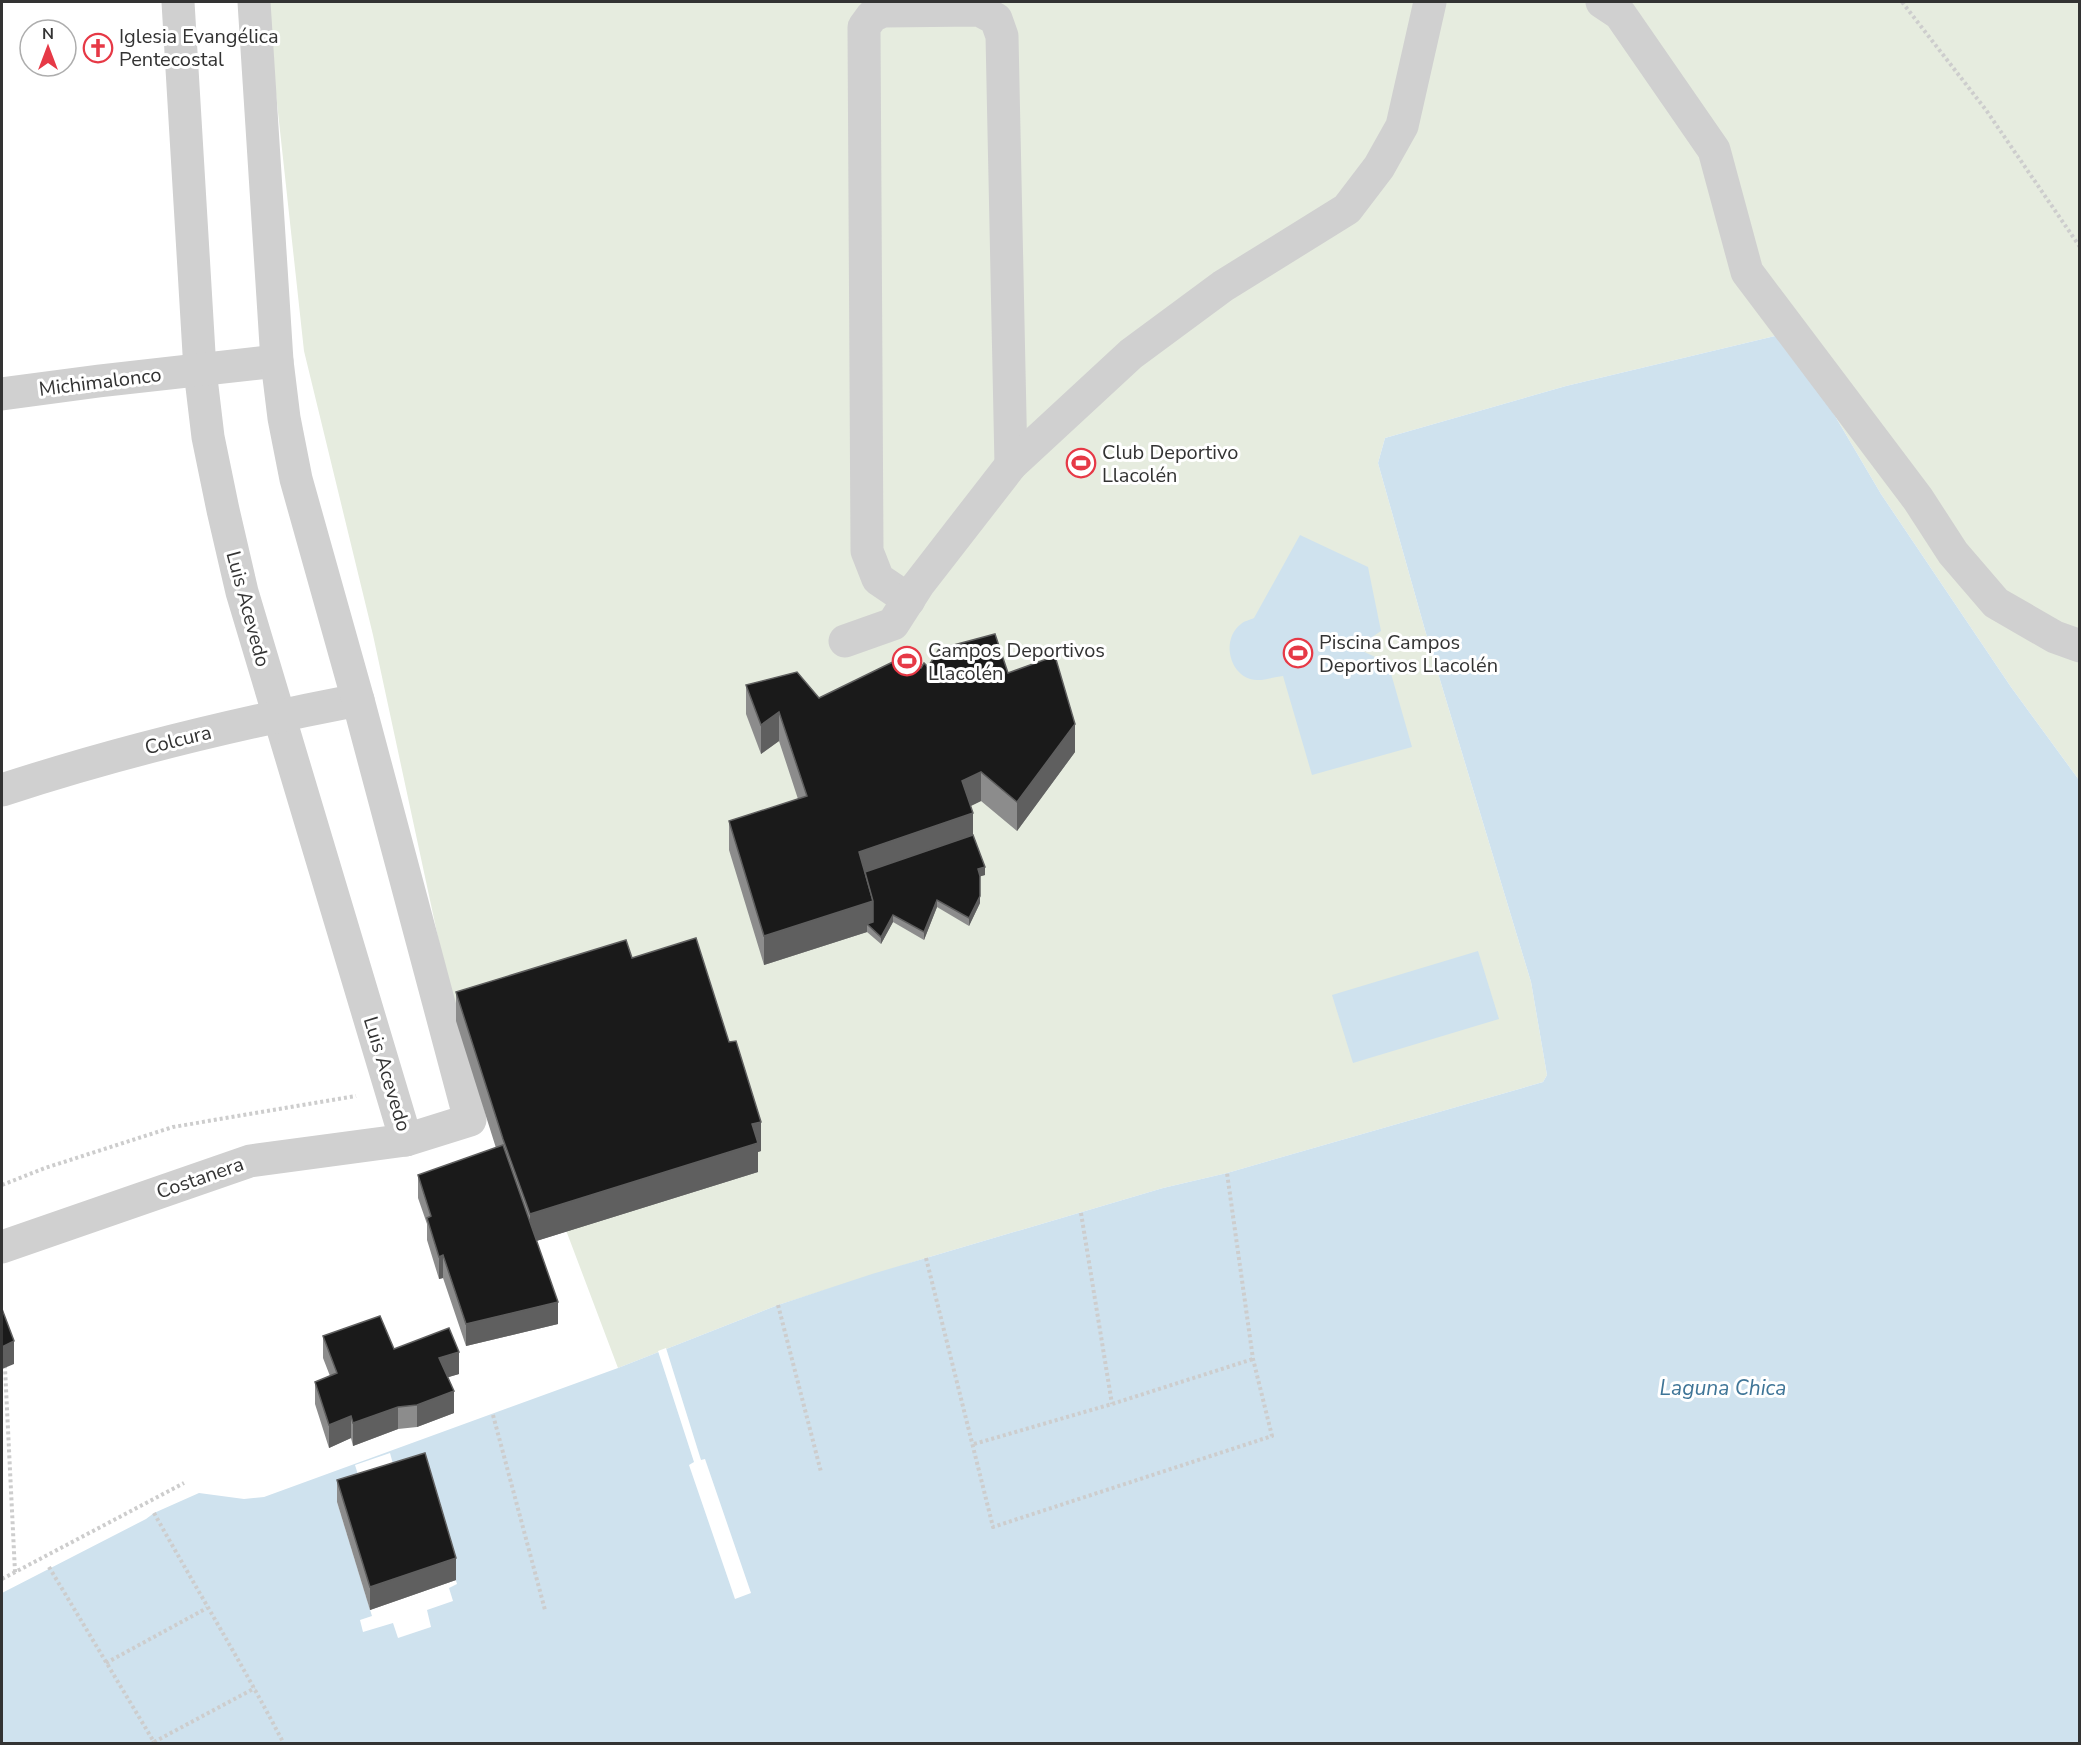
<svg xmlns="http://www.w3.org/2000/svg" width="2081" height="1745" font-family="'Nunito Sans',sans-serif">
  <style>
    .green { fill: #e6ecdf }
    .water { fill: #cfe2ee }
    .pier { fill: #fff }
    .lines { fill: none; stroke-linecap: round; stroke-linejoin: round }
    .path { stroke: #cdcdcd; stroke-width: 4; stroke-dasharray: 3 3; stroke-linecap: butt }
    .minor { stroke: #d0d0d0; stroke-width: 33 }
    .wall { fill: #8c8c8c }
    .shaded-wall { fill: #5f5f5f }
    .building { fill: #1a1a1a; stroke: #5f5f5f; stroke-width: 1.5 }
    .labels { text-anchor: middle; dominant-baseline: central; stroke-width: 6; stroke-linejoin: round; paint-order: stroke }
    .poi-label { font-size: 20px; fill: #333; stroke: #fff; text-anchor: start }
    .street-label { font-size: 20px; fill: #333; stroke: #fff }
    .water-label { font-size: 21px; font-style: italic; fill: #3f7597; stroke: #fff }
  </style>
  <rect width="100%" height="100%" fill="#fff"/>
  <polygon class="green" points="266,2 2079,2 2079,780 2011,687 1881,494 1795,348 1775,336 1566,386 1385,438 1378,463 1425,630 1531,982 1547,1075 1543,1082 1227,1173 1163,1188 926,1258 778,1305 618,1368 538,1156 456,1021 373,635 304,351"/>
  <g class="water">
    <polygon points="1775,336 1795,348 1881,494 2011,687 2079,780 2079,1743 2,1744 2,1593 146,1519 154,1513 199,1493 244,1499 264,1497 618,1368 778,1305 872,1274 1163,1188 1227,1173 1543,1082 1547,1075 1531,982 1425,630 1378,463 1385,438 1566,386"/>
    <path d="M1300,535L1368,567L1381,631L1356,648L1388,663L1412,747L1312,775L1283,676C1272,677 1261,682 1250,679C1228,672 1222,638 1241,624C1244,621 1250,620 1254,618Z"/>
    <polygon points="1478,951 1499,1019 1353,1063 1332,995"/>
  </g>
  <g class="pier">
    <polygon points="666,1348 701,1460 705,1459 751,1593 735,1599 689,1465 694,1462 658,1351"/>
    <polygon points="390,1453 398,1482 425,1475 457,1584 449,1588 453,1601 427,1610 431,1627 398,1638 393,1623 363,1632 360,1620 372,1616 337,1502 364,1494 355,1465"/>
  </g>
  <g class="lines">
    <g class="path">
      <polyline points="1902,2 1986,110 2080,247"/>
      <polyline points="2,1185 45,1168 173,1127 356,1096"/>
      <polyline points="1081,1213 1112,1404"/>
      <polyline points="926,1258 993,1527 1272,1436 1253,1359 1227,1173"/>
      <polyline points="778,1305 821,1472"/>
      <polyline points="2,1360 5,1368 15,1572"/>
      <polyline points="493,1415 545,1610"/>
      <polyline points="974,1444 1112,1404 1253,1359"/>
      <path d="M154,1513C197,1590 243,1665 284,1744"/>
      <polyline points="49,1567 154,1742 152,1744"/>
      <polyline points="2,1579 184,1483"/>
      <polyline points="106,1663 207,1608"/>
      <polyline points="154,1742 255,1688"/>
    </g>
    <g class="minor">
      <polyline points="178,2 200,370 208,437 223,510 242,592 406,1140"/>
      <polyline points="1602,2 1620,14 1714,150 1747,272 1918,499 1953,553 1996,603 2055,637 2080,646"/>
      <polyline points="2,394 99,381 277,361"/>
      <polyline points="909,600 878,579 867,551 864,27 872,16 883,11 979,10 996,19 1002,36 1011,465"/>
      <polyline points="845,641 893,624 918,585 1011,465 1131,354 1223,286 1347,209 1379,167 1402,126 1430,2"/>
      <path d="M2,790C118,752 238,723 358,700"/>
      <polyline points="2,1247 250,1161 406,1140 470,1120 358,700 296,479 284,418 277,361 254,2"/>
    </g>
  </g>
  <g class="wall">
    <polygon points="928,667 1008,673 1075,752 1017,831 981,801 971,806 973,835 985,875 980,876 980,903 969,926 937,907 924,940 893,922 881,944 867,932 764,965 729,850 729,821 798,799 779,741 761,754 746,714 746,685 819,698 912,668"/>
    <polygon points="632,958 761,1151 758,1152 758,1172 536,1241 558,1324 466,1346 443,1278 439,1279 427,1240 427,1224 418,1198 418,1175 496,1148 456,1021 456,992"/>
    <polygon points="323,1336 394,1349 459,1374 448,1377 454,1413 417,1427 398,1429 353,1446 351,1438 329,1448 315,1404 315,1382 330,1376 323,1358"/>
    <polygon points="337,1480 456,1580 370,1610 337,1502"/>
  </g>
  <g class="shaded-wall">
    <polygon points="779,712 779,741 761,754 761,725"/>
    <polygon points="1075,724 1075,752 1017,831 1017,802"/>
    <polygon points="981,772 981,801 962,810 962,781"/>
    <polygon points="973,813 973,842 859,874 859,852"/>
    <polygon points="985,867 985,875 978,877 978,869"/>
    <polygon points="980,876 980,903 969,926 969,918"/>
    <polygon points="937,900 937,907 924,940 924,932"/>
    <polygon points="873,901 873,929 867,924 867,932 764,965 764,936"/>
    <polygon points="893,915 893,922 881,944 881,937"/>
    <polygon points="761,1122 761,1151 758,1152 758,1172 530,1243 530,1214 752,1124"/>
    <polygon points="443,1255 443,1278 439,1279 439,1257"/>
    <polygon points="558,1302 558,1324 466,1346 466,1324"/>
    <polygon points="14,1341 14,1364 2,1369 2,1347"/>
    <polygon points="459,1352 459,1374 439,1380 439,1358"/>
    <polygon points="454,1391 454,1413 417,1427 417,1405"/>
    <polygon points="398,1407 398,1429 353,1446 353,1423"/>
    <polygon points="351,1416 351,1438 329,1448 329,1425"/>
    <polygon points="456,1558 456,1580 370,1610 370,1587"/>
  </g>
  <g class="building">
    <polygon points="995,634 1008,673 1055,656 1075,724 1017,802 981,772 962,781 973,813 859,852 873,901 764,936 729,821 807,796 779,712 761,725 746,685 797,672 819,698 903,657 912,668 921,668 924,663 928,667 939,649"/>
    <polygon points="973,835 985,867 978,869 980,876 980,896 969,918 937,900 924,932 893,915 881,937 867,924 873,922 873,901 865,872"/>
    <polygon points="696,938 729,1042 736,1041 761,1122 752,1124 758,1143 530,1214 503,1139 456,992 626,940 632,958"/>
    <polygon points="503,1145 558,1302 466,1324 443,1255 439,1257 427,1218 431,1216 418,1175"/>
    <polygon points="2,1309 14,1341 2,1347"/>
    <polygon points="380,1316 394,1349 449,1328 459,1352 439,1358 454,1391 417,1405 398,1407 353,1423 351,1416 329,1425 315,1382 337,1373 323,1336"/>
    <polygon points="425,1453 456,1558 370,1587 337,1480"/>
  </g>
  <defs>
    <g id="church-ring" transform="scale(1.5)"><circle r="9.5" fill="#fff" stroke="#e63946" stroke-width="1.5"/><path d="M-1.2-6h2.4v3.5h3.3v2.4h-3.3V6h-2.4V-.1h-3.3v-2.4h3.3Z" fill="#e63946"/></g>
    <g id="stadium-ring" transform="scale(1.5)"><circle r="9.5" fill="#fff" stroke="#e63946" stroke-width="1.5"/><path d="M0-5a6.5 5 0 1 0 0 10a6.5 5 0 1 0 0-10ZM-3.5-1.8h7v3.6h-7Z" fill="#e63946"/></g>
  </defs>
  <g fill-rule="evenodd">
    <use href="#church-ring" x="98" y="48"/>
    <use href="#stadium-ring" x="1081" y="463"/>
    <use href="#stadium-ring" x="1298" y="653"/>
    <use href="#stadium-ring" x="907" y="661"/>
  </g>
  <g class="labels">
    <g class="poi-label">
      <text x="119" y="36">Iglesia Evangélica<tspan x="119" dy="23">Pentecostal</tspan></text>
      <text x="1102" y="452">Club Deportivo<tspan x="1102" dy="23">Llacolén</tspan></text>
      <text x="1319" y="642">Piscina Campos<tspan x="1319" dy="23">Deportivos Llacolén</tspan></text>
      <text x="928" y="650">Campos Deportivos<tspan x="928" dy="23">Llacolén</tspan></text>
    </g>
    <g class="street-label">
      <text transform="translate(100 382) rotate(-7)">Michimalonco</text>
      <text transform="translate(248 609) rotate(75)">Luis Acevedo</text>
      <text transform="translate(178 740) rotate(-14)">Colcura</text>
      <text transform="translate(387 1074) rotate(73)">Luis Acevedo</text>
      <text transform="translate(200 1178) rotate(-19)">Costanera</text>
    </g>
    <g class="water-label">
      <text x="1723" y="1388">Laguna Chica</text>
    </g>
  </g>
  <rect width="2081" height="1745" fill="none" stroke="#333333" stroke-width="6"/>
  <g transform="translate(48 48)"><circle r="28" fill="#ffffff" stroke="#adadad" stroke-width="1.5"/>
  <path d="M0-4.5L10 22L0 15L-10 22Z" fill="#e63946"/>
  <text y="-9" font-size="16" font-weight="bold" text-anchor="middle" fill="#333333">N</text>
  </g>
</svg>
